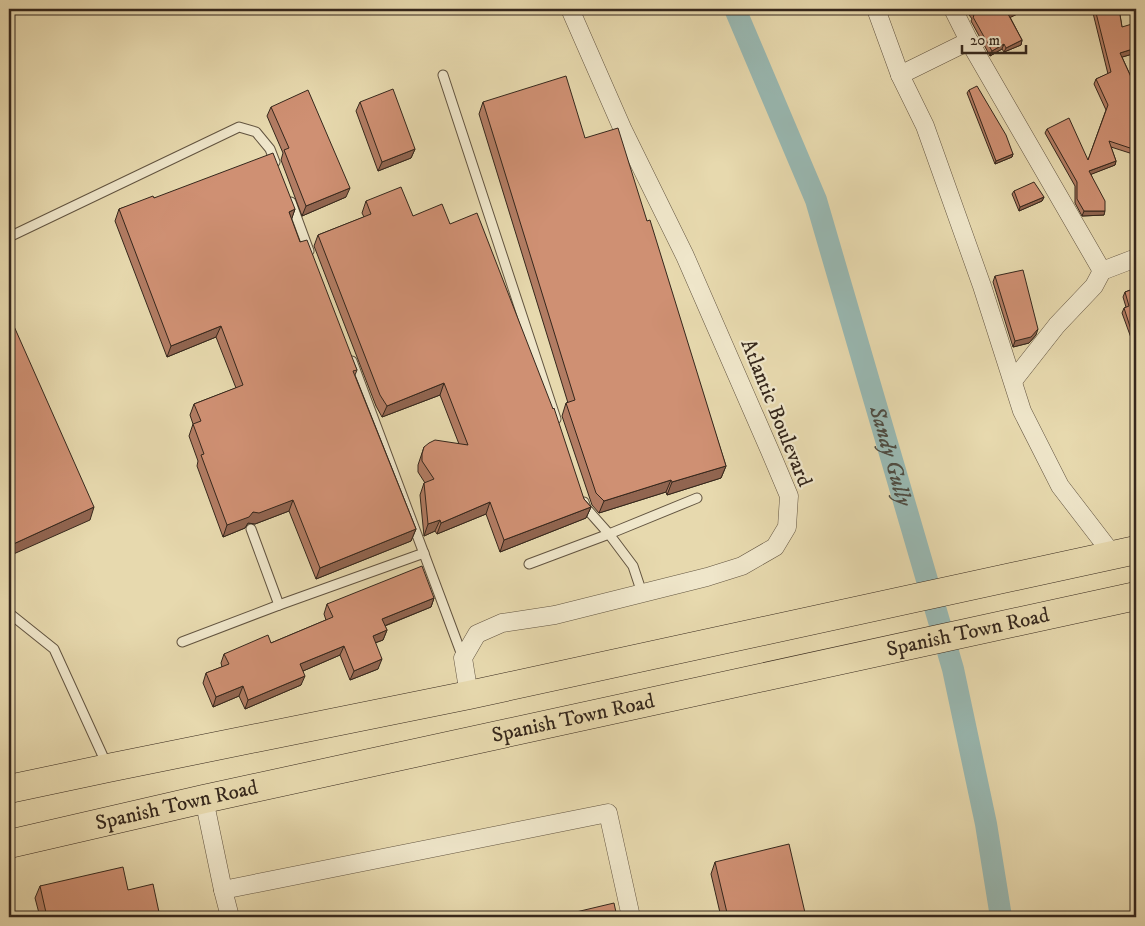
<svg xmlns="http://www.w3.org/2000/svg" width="1145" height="926" font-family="'IM FELL DW Pica',serif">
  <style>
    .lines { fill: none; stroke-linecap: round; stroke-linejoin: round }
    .canal { stroke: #99b9b3; stroke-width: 22 }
    .service-casing { stroke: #625440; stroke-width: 11 }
    .minor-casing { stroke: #625440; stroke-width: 19 }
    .trunk-casing { stroke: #35271c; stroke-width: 29 }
    .service { stroke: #efe6ca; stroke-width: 9 }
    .minor { stroke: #efe6ca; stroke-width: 18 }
    .trunk { stroke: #e7d9ae; stroke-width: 28 }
    .wall { fill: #b27c63; stroke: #35271c }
    .shaded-wall { fill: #916550; stroke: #35271c }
    .building { fill: #cf9073; stroke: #35271c }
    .labels { text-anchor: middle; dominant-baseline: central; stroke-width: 4.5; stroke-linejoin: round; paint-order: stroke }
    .street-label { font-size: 21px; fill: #35271c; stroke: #efe6ca }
    .water-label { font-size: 22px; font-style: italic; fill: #4e4c42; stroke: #efe6ca }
  </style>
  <rect width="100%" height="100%" fill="#e7d9ae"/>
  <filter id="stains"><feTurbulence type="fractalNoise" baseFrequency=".004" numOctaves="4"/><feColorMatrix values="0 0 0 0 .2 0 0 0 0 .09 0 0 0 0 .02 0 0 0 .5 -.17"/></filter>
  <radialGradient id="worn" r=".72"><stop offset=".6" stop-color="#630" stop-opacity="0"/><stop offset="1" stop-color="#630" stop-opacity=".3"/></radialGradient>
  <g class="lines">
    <path class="canal" id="s1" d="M735,9L816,200L953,669L986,824L1001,917"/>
    <g class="service-casing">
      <g id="service">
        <polyline points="443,75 556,419"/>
        <polyline points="291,202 309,251"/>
        <polyline points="9,237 239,127 256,132 270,149 275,162"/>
        <polyline points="352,361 463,658"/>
        <polyline points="584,502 586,508 609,534 633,566 642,593"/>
        <polyline points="251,529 279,605"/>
        <polyline points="529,564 609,534 697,498"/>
        <polyline points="9,613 54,649 107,765"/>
        <polyline points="182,642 279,605 424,553"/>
      </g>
    </g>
    <g class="minor-casing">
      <g id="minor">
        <polyline points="876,9 900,75 925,126 982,286 1022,411 1060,486 1113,555"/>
        <polyline points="969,41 1102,271"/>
        <polyline points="900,75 969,41 953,9"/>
        <polyline points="1013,381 1057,325 1094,286 1102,271 1136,258"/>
        <polyline points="469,695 463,658 477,634 502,623 555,615 707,577 742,566 775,547 787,527 789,496 770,451 685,256 623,130 570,9"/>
        <polyline points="204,799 223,890 608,813 631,917"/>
        <polyline points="223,890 230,917"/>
      </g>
    </g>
    <g class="trunk-casing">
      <g id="trunk">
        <polyline points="9,789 108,768 469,695 1136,550"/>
        <path id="s2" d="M9,844L204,799L1136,596"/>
      </g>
    </g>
    <use href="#service" class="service"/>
    <use href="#minor" class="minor"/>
    <use href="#trunk" class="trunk"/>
  </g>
  <g class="wall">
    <polygon points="965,9 1028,9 1010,17 1022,40 1021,45 1004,52 1002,49 990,56 971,21 972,19"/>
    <polygon points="1092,9 1119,9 1122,27 1136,43 1136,53 1122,57 1136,88 1136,155 1111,147 1116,161 1115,165 1091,174 1104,215 1082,216 1075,203 1075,186 1045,133 1047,129 1088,160 1106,110 1094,84 1096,79 1108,74"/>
    <polygon points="969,90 1013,154 1012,157 995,164 967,93"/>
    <polygon points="360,102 415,149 411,158 378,171 356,111"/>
    <polygon points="483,102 585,138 647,221 726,466 721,478 667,495 666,492 599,513 592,505 562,416 566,403 568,403 479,114"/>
    <polygon points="271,107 346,197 302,216 281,160 283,153 267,116"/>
    <polygon points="1014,191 1044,197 1042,201 1019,211 1012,194"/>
    <polygon points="154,198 295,209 291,220 300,242 357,370 355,375 416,529 411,541 316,579 289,511 255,524 248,523 245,528 223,537 197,466 198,461 189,436 193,424 190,415 194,404 236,388 216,337 167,357 115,221 119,209"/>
    <polygon points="366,201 413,216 450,224 584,499 591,507 586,518 500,552 486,514 437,534 435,531 424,536 420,495 424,483 425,483 418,472 418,465 424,447 459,444 440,395 382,417 376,406 314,246 318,235 364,217 362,213"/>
    <polygon points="995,276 1036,335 1029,343 1013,347 993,282"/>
    <polygon points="1136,288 1136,345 1134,346 1122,313 1124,308 1126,307 1123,297 1125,292"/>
    <polygon points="434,598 431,607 385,626 387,630 383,640 375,643 378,669 350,680 340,655 303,671 301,685 245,709 239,696 213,707 203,683 206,673 222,667 221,663 224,654 271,643 326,620 324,614 327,604"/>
    <polygon points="715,862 806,917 721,917 711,874"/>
    <polygon points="40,886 128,890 160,917 40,917 35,898"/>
  </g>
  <g class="shaded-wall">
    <polygon points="1020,9 1028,9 1007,19 1008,14"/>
    <polygon points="1022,40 1021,45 1004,52 1006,48"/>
    <polygon points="1004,44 1002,49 990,56 992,51"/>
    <polygon points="1136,48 1136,53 1119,58 1120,53"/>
    <polygon points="415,149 411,158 378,171 382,162"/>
    <polygon points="1013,154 1012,157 995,164 996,161"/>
    <polygon points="1116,161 1115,165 1087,176 1089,171"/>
    <polygon points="350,188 346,197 302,216 306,206"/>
    <polygon points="1044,197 1042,201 1019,211 1020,207"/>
    <polygon points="295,209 291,221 289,212"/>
    <polygon points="1084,211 1105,211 1104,215 1082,216"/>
    <polygon points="221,326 216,337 167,357 171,346"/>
    <polygon points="1038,329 1036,335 1029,343 1013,347 1015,341"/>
    <polygon points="444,383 440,395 382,417 387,406"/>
    <polygon points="726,466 721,478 667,495 672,482"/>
    <polygon points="671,480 666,492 599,513 604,501"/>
    <polygon points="293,500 289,511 255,524 248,523 245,528 223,537 227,525 253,512"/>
    <polygon points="490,502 486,514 437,534 441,523"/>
    <polygon points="94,507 90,520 9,556 9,546"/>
    <polygon points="591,507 586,518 500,552 504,540"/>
    <polygon points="440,520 435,531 424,536 428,524"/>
    <polygon points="416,529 411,541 316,579 320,568"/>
    <polygon points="434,598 431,607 379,628 382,619"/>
    <polygon points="387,630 383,640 369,645 373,636"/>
    <polygon points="344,646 340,655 296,674 300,664"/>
    <polygon points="382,659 378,669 350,680 354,671"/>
    <polygon points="305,676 301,685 245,709 248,700"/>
    <polygon points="243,686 239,696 213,707 216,697"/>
  </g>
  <g class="building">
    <polygon points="970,9 1020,9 1008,14 1022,40 1006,48 1004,44 992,51 973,17 974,16"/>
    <polygon points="1095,9 1119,9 1122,27 1132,24 1136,43 1136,48 1120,53 1136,88 1136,150 1109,141 1116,161 1089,171 1105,201 1105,211 1084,211 1077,199 1077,182 1047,129 1069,118 1088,160 1108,105 1096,79 1111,72"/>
    <polygon points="566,76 585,138 618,128 647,221 650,220 726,466 672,482 671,480 604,501 596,493 566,403 575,400 483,102"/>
    <polygon points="977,86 1006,135 1013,154 996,161 969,90"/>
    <polygon points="393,89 415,149 382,162 360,102"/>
    <polygon points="308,90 350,188 306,206 284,150 289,148 271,107"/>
    <polygon points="273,153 295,209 289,212 300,242 307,240 357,370 353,371 416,529 320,568 293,500 259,513 253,512 249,517 227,525 201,455 204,454 193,424 201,421 194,404 243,385 221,326 171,346 119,209 153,196 154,198"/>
    <polygon points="1034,182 1044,197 1020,207 1014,191"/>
    <polygon points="401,187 413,216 442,204 450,224 477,213 553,409 554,408 584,499 591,507 504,540 490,502 441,523 440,520 428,524 424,483 434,479 422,461 422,454 424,447 429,443 435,440 468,445 444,383 387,406 380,395 318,235 371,214 366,201"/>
    <polygon points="1023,270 1038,329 1031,337 1015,341 995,276"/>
    <polygon points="1136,288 1136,341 1135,342 1124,308 1129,306 1125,292"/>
    <polygon points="9,315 94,507 9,546"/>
    <polygon points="422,566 434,598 382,619 387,630 373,636 382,659 354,671 344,646 300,664 305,676 248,700 243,686 216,697 206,673 229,664 224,654 268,635 271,643 333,617 327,604"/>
    <polygon points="789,844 806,917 728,917 715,862"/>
    <polygon points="123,867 128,890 153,884 160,917 47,917 40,886"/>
    <polygon points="614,903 617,917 555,917"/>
  </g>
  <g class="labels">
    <g class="street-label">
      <text transform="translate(776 413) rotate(68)">Atlantic Boulevard</text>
      <text stroke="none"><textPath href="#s2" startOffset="982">Spanish Town Road</textPath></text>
      <text stroke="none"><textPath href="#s2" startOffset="578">Spanish Town Road</textPath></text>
      <text stroke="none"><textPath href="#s2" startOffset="172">Spanish Town Road</textPath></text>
    </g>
    <g class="water-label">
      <text stroke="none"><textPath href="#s1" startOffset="474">Sandy Gully</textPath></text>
    </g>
  </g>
  <rect width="1145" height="926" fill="none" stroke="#e7d9ae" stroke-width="30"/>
  <rect x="10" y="10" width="1125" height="906" fill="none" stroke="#35271c" stroke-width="2.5"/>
  <rect x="15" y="15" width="1115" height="896" fill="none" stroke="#35271c"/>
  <path d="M962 45v8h64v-8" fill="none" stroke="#35271c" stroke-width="2.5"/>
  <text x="970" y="45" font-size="15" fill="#35271c" stroke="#efe6ca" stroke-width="4" paint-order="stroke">20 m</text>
  <rect width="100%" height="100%" filter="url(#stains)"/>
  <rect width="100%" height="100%" fill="url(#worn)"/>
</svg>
